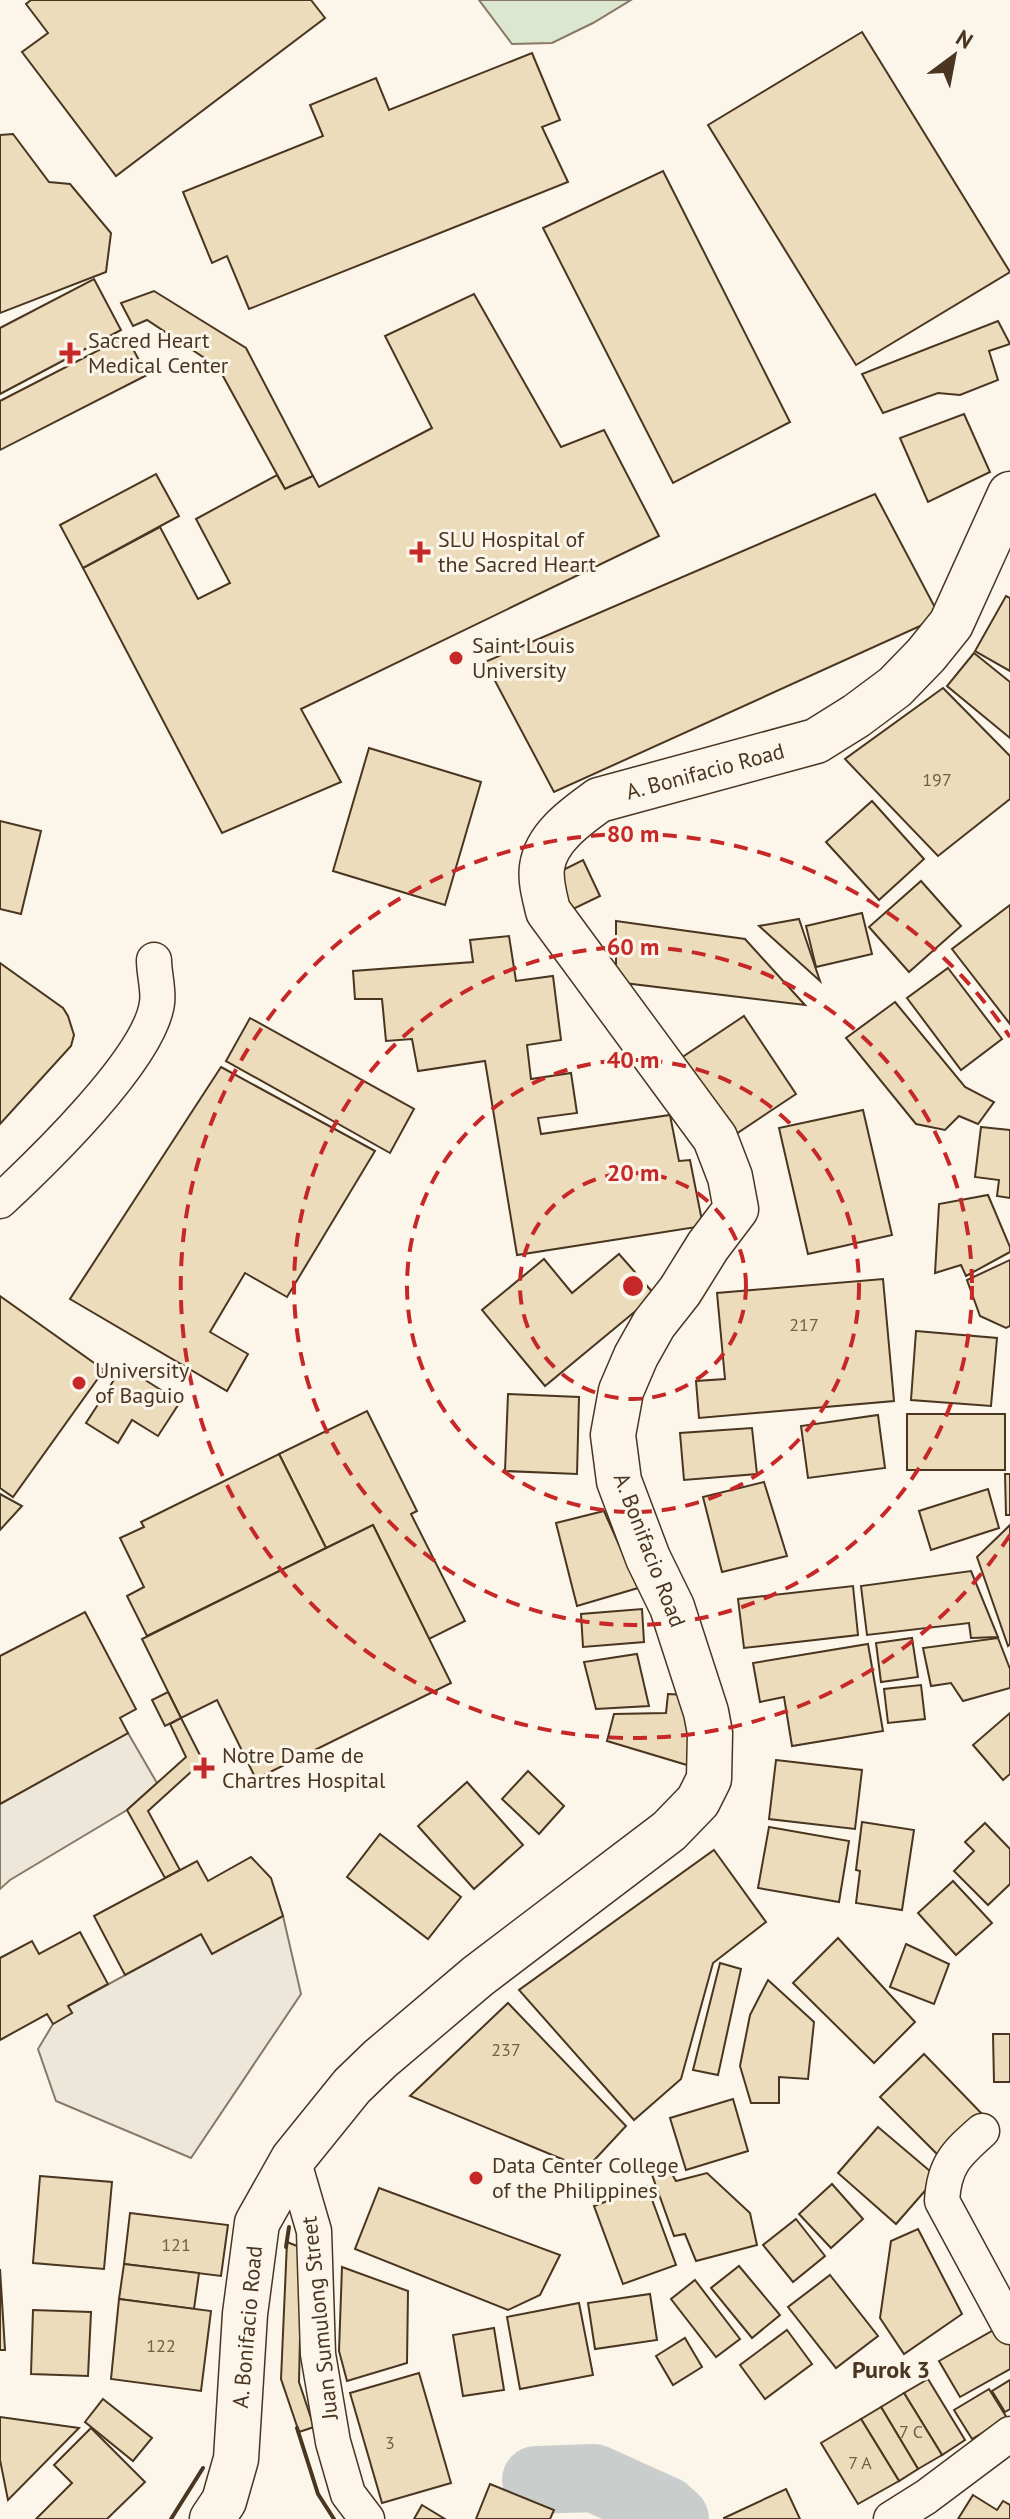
<svg xmlns="http://www.w3.org/2000/svg" width="1010" height="2519" font-family="'PT Sans',sans-serif">
  <style>
    .green { fill: #dce7d0; stroke: #887966; stroke-width: 2 }
    .parking { fill: #ede7d9; stroke: #887966; stroke-width: 2 }
    .lines { fill: none; stroke-linecap: round; stroke-linejoin: round }
    .river { stroke: #c9cecd; stroke-width: 68 }
    .building { fill: #ecdcbc; stroke: #4a3520; stroke-width: 2 }
    .street-casing { stroke: #4a3520; stroke-width: 37 }
    .secondary-casing { stroke: #4a3520; stroke-width: 47 }
    .street { stroke: #fbf6e9; stroke-width: 34 }
    .secondary { stroke: #fbf6e9; stroke-width: 44 }
    .wall { stroke: #4a3520; stroke-width: 4 }
    .ring { fill: none; stroke: #c62828; stroke-width: 4; stroke-dasharray: 14 10 }
    .poi-dot { fill: #c62828; stroke: #fbf6e9; stroke-width: 3 }
    .labels { text-anchor: middle; dominant-baseline: central; stroke-width: 6; stroke-linejoin: round; paint-order: stroke }
    .number-label { font-size: 18px; fill: #725f47 }
    .poi-label { font-size: 22px; fill: #4a3520; stroke: #fbf6e9; text-anchor: start }
    .street-label { font-size: 22px; fill: #4a3520; stroke: #fbf6e9 }
    .neighbourhood-label { font-size: 24px; font-weight: bold; fill: #4a3520; stroke: #fbf6e9 }
    .centre { fill: #c62828; stroke: #fbf6e9; stroke-width: 4 }
    .ring-label { font-size: 24px; text-anchor: middle; font-weight: bold; fill: #c62828; stroke: #fbf6e9; stroke-width: 6; stroke-linejoin: round; paint-order: stroke }
  </style>
  <rect width="100%" height="100%" fill="#fbf6e9"/>
  <polygon class="green" points="479,0 631,0 593,23 552,43 512,44"/>
  <g class="parking">
    <polygon points="128,1733 157,1783 127,1810 10,1880 0,1889 0,1804"/>
    <polygon points="283,1916 301,1994 191,2158 56,2101 38,2049 53,2024 72,2013 68,2006 201,1934 212,1954"/>
  </g>
  <g class="lines">
    <polyline class="river" points="536,2480 594,2478 665,2510 675,2519"/>
  </g>
  <g class="building">
    <polygon points="31,0 311,0 325,18 116,176 22,52 48,33 26,4"/>
    <polygon points="862,32 1010,272 856,365 708,125"/>
    <polygon points="532,53 560,120 542,127 568,182 249,309 227,256 212,263 183,192 323,136 310,105 376,78 389,110"/>
    <polygon points="13,134 49,182 70,184 111,233 106,272 0,313 0,135"/>
    <polygon points="663,171 790,422 673,483 543,228"/>
    <polygon points="94,279 121,330 0,394 0,328"/>
    <polygon points="154,291 246,348 313,476 285,489 218,367 147,320 133,326 121,303"/>
    <polygon points="474,294 561,447 604,430 659,536 301,709 341,782 222,833 83,568 160,527 198,599 230,583 196,519 277,475 285,489 313,476 319,487 432,428 385,336"/>
    <polygon points="998,321 1010,344 989,351 998,380 960,395 938,393 883,413 862,374"/>
    <polygon points="126,336 147,375 0,450 0,401"/>
    <polygon points="964,414 990,472 928,502 900,438"/>
    <polygon points="156,474 179,516 83,568 60,525"/>
    <polygon points="875,494 940,617 554,792 485,662"/>
    <polygon points="1006,596 1010,598 1010,671 975,651"/>
    <polygon points="974,653 1010,682 1010,738 947,686"/>
    <polygon points="943,688 1010,756 1010,799 938,856 845,759"/>
    <polygon points="369,748 481,782 445,905 333,871"/>
    <polygon points="872,801 924,859 879,900 826,842"/>
    <polygon points="0,821 41,831 21,914 0,909"/>
    <polygon points="583,860 600,896 567,912 549,877"/>
    <polygon points="921,881 961,926 909,972 869,927"/>
    <polygon points="1010,905 1010,1024 952,949"/>
    <polygon points="862,913 872,954 816,967 806,926"/>
    <polygon points="799,919 820,981 759,926"/>
    <polygon points="616,921 745,939 805,1005 616,982"/>
    <polygon points="509,936 516,981 553,976 561,1040 527,1045 531,1079 571,1073 577,1113 538,1118 541,1134 670,1115 679,1161 690,1160 703,1226 517,1255 485,1061 418,1071 412,1039 386,1041 382,999 355,999 353,971 473,962 470,940"/>
    <polygon points="0,963 63,1008 68,1016 74,1035 71,1046 0,1124"/>
    <polygon points="948,968 1002,1039 961,1070 907,998"/>
    <polygon points="895,1002 965,1087 994,1102 978,1124 959,1116 945,1130 916,1124 846,1038"/>
    <polygon points="744,1016 796,1094 733,1136 681,1058"/>
    <polygon points="250,1018 414,1109 390,1153 226,1061"/>
    <polygon points="221,1067 375,1151 287,1297 245,1273 210,1332 248,1354 227,1391 70,1299"/>
    <polygon points="863,1110 892,1235 808,1254 779,1128"/>
    <polygon points="981,1127 1010,1130 1010,1198 997,1196 999,1180 975,1177"/>
    <polygon points="988,1195 1010,1247 1010,1252 966,1276 961,1265 935,1273 939,1204"/>
    <polygon points="619,1254 655,1295 545,1386 482,1310 544,1259 572,1293"/>
    <polygon points="1010,1260 1010,1326 1006,1328 980,1316 967,1280"/>
    <polygon points="883,1279 894,1401 699,1418 696,1381 725,1379 717,1293"/>
    <polygon points="0,1296 104,1370 13,1497 0,1488"/>
    <polygon points="916,1331 997,1338 991,1406 911,1400"/>
    <polygon points="123,1366 180,1402 158,1436 132,1420 118,1443 86,1423"/>
    <polygon points="508,1394 579,1397 577,1474 505,1471"/>
    <polygon points="367,1411 417,1511 411,1514 465,1621 429,1639 373,1525 326,1548 279,1454"/>
    <rect x="907" y="1414" width="98" height="56"/>
    <polygon points="878,1415 885,1468 808,1478 801,1426"/>
    <polygon points="752,1428 757,1474 684,1480 680,1433"/>
    <polygon points="279,1454 326,1548 147,1636 127,1596 144,1587 120,1538 144,1527 141,1522"/>
    <polygon points="1005,1474 1010,1474 1010,1515 1006,1515"/>
    <polygon points="764,1482 787,1556 722,1572 703,1497"/>
    <polygon points="988,1489 999,1528 931,1550 919,1511"/>
    <polygon points="0,1494 22,1506 0,1530"/>
    <polygon points="604,1511 638,1588 577,1606 556,1523"/>
    <polygon points="373,1525 451,1683 256,1779 217,1700 181,1718 142,1639"/>
    <polygon points="1010,1525 1010,1644 1008,1646 977,1557"/>
    <polygon points="971,1571 998,1637 971,1638 969,1623 867,1635 861,1586"/>
    <polygon points="853,1586 858,1635 744,1648 738,1599"/>
    <polygon points="642,1609 644,1642 583,1647 581,1614"/>
    <polygon points="85,1612 136,1709 120,1718 128,1733 0,1804 0,1656"/>
    <polygon points="912,1638 918,1677 881,1682 876,1643"/>
    <polygon points="998,1638 1010,1669 1010,1688 963,1701 951,1683 931,1686 923,1648"/>
    <polygon points="868,1644 883,1731 792,1746 784,1697 760,1702 753,1663"/>
    <polygon points="637,1654 649,1706 596,1709 584,1662"/>
    <polygon points="921,1685 925,1719 888,1723 884,1689"/>
    <polygon points="168,1692 181,1718 165,1726 152,1700"/>
    <polygon points="668,1694 686,1695 701,1749 687,1765 607,1741 614,1714 666,1713"/>
    <polygon points="1010,1713 1010,1774 1003,1780 973,1745"/>
    <polygon points="181,1718 203,1761 148,1811 180,1870 165,1878 127,1810 186,1757 170,1724"/>
    <polygon points="776,1760 862,1770 855,1829 769,1819"/>
    <polygon points="528,1771 564,1806 539,1834 502,1799"/>
    <polygon points="467,1782 523,1845 474,1889 418,1826"/>
    <polygon points="862,1822 914,1830 902,1910 856,1903 860,1871 856,1870"/>
    <polygon points="985,1823 1010,1849 1010,1884 988,1905 954,1871 974,1851 965,1842"/>
    <polygon points="769,1827 849,1841 839,1902 758,1888"/>
    <polygon points="380,1834 461,1897 428,1939 347,1877"/>
    <polygon points="714,1850 766,1922 713,1963 681,2079 634,2120 519,1990"/>
    <polygon points="251,1857 271,1878 283,1916 212,1954 201,1934 125,1975 94,1916 197,1861 208,1881"/>
    <polygon points="953,1881 992,1923 956,1955 918,1913"/>
    <polygon points="80,1932 108,1984 68,2006 72,2013 53,2024 47,2014 0,2040 0,1958 32,1941 39,1954"/>
    <polygon points="838,1938 915,2022 874,2063 793,1983"/>
    <polygon points="906,1944 949,1964 934,2004 890,1987"/>
    <polygon points="720,1963 741,1969 718,2075 693,2070"/>
    <polygon points="768,1980 814,2022 808,2079 779,2077 779,2103 751,2103 740,2066 750,2015"/>
    <polygon points="508,2003 626,2126 586,2169 410,2096"/>
    <polygon points="993,2034 1010,2034 1010,2082 994,2082"/>
    <polygon points="924,2054 985,2117 942,2159 880,2097"/>
    <polygon points="733,2099 748,2151 686,2170 670,2118"/>
    <polygon points="878,2127 937,2177 896,2224 838,2173"/>
    <polygon points="667,2165 676,2181 707,2173 750,2213 757,2245 696,2261 685,2234 674,2236 651,2172"/>
    <polygon points="40,2176 112,2182 104,2269 33,2263"/>
    <polygon points="832,2184 863,2219 831,2248 799,2214"/>
    <polygon points="647,2186 676,2265 623,2284 594,2206"/>
    <polygon points="379,2188 560,2255 540,2295 508,2310 355,2249"/>
    <polygon points="130,2213 228,2225 221,2276 124,2264"/>
    <polygon points="796,2219 825,2256 793,2282 763,2245"/>
    <polygon points="918,2229 962,2314 904,2354 880,2318 891,2241"/>
    <polygon points="287,2242 302,2248 299,2382 314,2427 299,2432 281,2379"/>
    <polygon points="124,2264 199,2273 194,2309 119,2299"/>
    <polygon points="739,2266 780,2315 752,2338 711,2288"/>
    <polygon points="342,2267 408,2291 407,2363 347,2381 339,2351"/>
    <polygon points="0,2269 5,2350 0,2350"/>
    <polygon points="830,2275 878,2336 836,2368 788,2307"/>
    <polygon points="695,2280 740,2339 716,2357 671,2299"/>
    <polygon points="650,2294 657,2340 595,2349 588,2303"/>
    <polygon points="119,2299 211,2311 201,2391 111,2379"/>
    <polygon points="579,2303 593,2375 520,2389 507,2317"/>
    <polygon points="33,2310 91,2312 88,2376 31,2374"/>
    <polygon points="1006,2323 1010,2331 1010,2369 960,2397 939,2361"/>
    <polygon points="494,2328 504,2390 463,2396 453,2335"/>
    <polygon points="787,2330 812,2364 765,2399 740,2365"/>
    <polygon points="685,2338 702,2367 673,2385 656,2356"/>
    <polygon points="419,2373 451,2483 382,2503 350,2393"/>
    <polygon points="928,2379 965,2440 942,2455 904,2393"/>
    <polygon points="1010,2380 1010,2409 1005,2412 992,2391"/>
    <polygon points="989,2389 1007,2418 972,2439 954,2410"/>
    <polygon points="904,2393 942,2455 918,2469 881,2407"/>
    <polygon points="103,2399 152,2438 133,2461 85,2422"/>
    <polygon points="881,2407 918,2469 899,2481 861,2419"/>
    <polygon points="0,2417 79,2428 8,2500 0,2460"/>
    <polygon points="861,2419 899,2481 858,2504 821,2443"/>
    <polygon points="91,2428 145,2482 107,2519 36,2519 72,2483 54,2465"/>
    <polygon points="490,2484 554,2510 550,2519 476,2519"/>
    <polygon points="786,2489 800,2519 724,2519 724,2518"/>
    <polygon points="973,2495 997,2510 1003,2501 1010,2505 1010,2519 958,2519"/>
    <polygon points="422,2505 445,2519 414,2519"/>
  </g>
  <g class="lines">
    <g class="street-casing">
      <g id="street">
        <path d="M0,1201C42,1162 150,1058 157,1003C159,990 154,974 154,960"/>
        <path d="M982,2131C956,2154 944,2165 942,2201L1010,2327"/>
        <polyline points="293,2159 314,2231 318,2354 333,2442 348,2494 367,2519"/>
        <polyline points="891,2519 926,2497 1010,2434"/>
      </g>
    </g>
    <g class="secondary-casing">
      <path id="secondary" d="M212,2519L224,2501L236,2459L245,2314L257,2223L293,2159L352,2086L380,2059L478,1976L669,1831L698,1801L709,1779L710,1733L706,1712L672,1607L648,1558L619,1481L613,1435L621,1391L636,1356L654,1324L680,1291L708,1246L736,1209L730,1177L715,1138L548,911C545,897 540,882 542,867C546,837 577,816 599,800L816,741L856,716L895,687L926,655L951,624L1010,494"/>
    </g>
    <use href="#street" class="street"/>
    <use href="#secondary" class="secondary"/>
    <g class="wall">
      <polyline points="286,2247 289,2227"/>
      <polyline points="297,2428 318,2494 334,2519"/>
      <polyline points="171,2519 203,2468"/>
    </g>
  </g>
  <g class="ring">
    <circle cx="633" cy="1286" r="113"/>
    <circle cx="633" cy="1286" r="226"/>
    <circle cx="633" cy="1286" r="339"/>
    <path d="M1010 1535A452 452 0 1 1 1010 1037"/>
  </g>
  <g class="poi-dot">
    <path d="M66 341h8v8h8v8h-8v8h-8v-8h-8v-8h8z"/>
    <path d="M416 540h8v8h8v8h-8v8h-8v-8h-8v-8h8z"/>
    <circle cx="456" cy="658" r="8"/>
    <circle cx="79" cy="1383" r="8"/>
    <path d="M200 1756h8v8h8v8h-8v8h-8v-8h-8v-8h8z"/>
    <circle cx="476" cy="2178" r="8"/>
  </g>
  <g class="labels">
    <g class="number-label">
      <text x="937" y="779">197</text>
      <text x="804" y="1324">217</text>
      <text x="506" y="2049">237</text>
      <text x="176" y="2244">121</text>
      <text x="161" y="2345">122</text>
      <text x="911" y="2431">7 C</text>
      <text x="390" y="2442">3</text>
      <text x="860" y="2462">7 A</text>
    </g>
    <g class="poi-label">
      <text x="88" y="340">Sacred Heart<tspan x="88" dy="25">Medical Center</tspan></text>
      <text x="438" y="539">SLU Hospital of<tspan x="438" dy="25">the Sacred Heart</tspan></text>
      <text x="472" y="645">Saint Louis<tspan x="472" dy="25">University</tspan></text>
      <text x="95" y="1370">University<tspan x="95" dy="25">of Baguio</tspan></text>
      <text x="222" y="1755">Notre Dame de<tspan x="222" dy="25">Chartres Hospital</tspan></text>
      <text x="492" y="2165">Data Center College<tspan x="492" dy="25">of the Philippines</tspan></text>
    </g>
    <g class="street-label">
      <text transform="translate(705 771) rotate(-15)">A. Bonifacio Road</text>
      <text transform="translate(650 1550) rotate(69)">A. Bonifacio Road</text>
      <text transform="translate(319 2318) rotate(-96)">Juan Sumulong Street</text>
      <text transform="translate(247 2327) rotate(-85)">A. Bonifacio Road</text>
    </g>
    <g class="neighbourhood-label">
      <text x="891" y="2369">Purok 3</text>
    </g>
  </g>
  <circle cx="633" cy="1286" r="12" class="centre"/>
  <g class="ring-label">
    <text x="633" y="842">80 m</text>
    <text x="633" y="955">60 m</text>
    <text x="633" y="1068">40 m</text>
    <text x="633" y="1181">20 m</text>
  </g>
  <g transform="translate(954 56) rotate(32)" stroke="#fbf6e9" stroke-width="6" paint-order="stroke">
  <path d="M0-6L14 30L0 20L-14 30Z" fill="#4a3520"/>
  <text y="-12" font-size="22" font-weight="bold" text-anchor="middle" fill="#4a3520">N</text>
  </g>
</svg>
